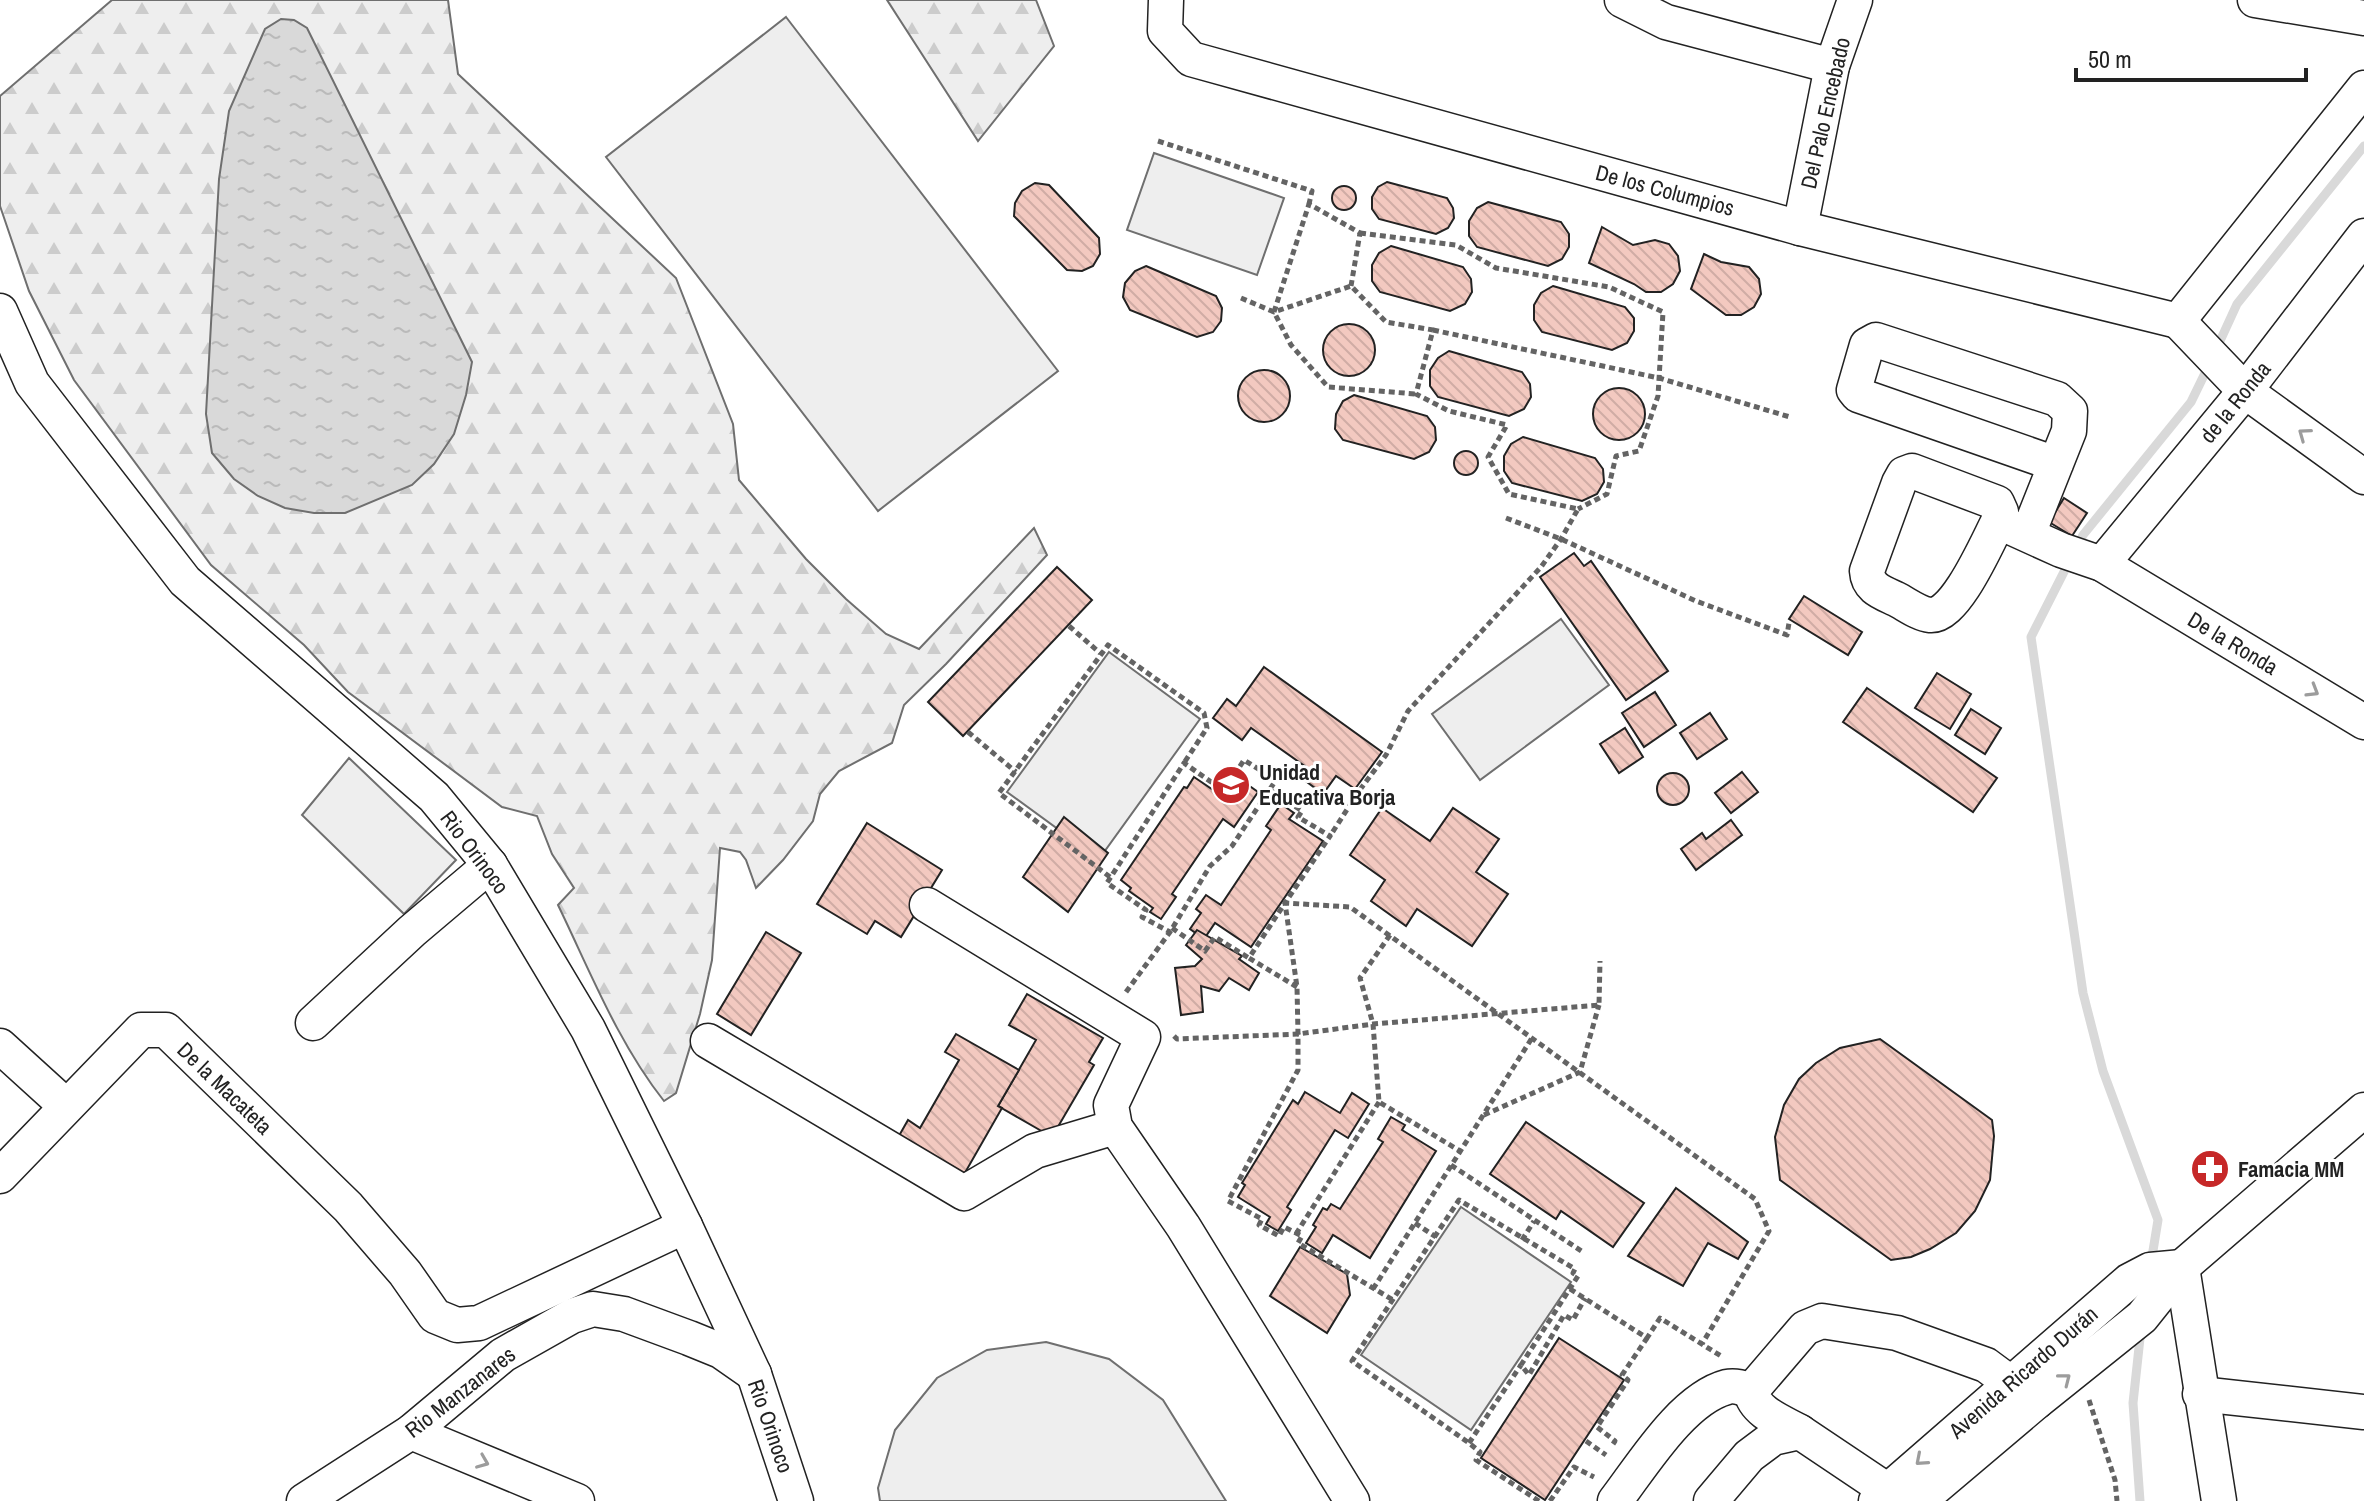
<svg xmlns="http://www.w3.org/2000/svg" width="2364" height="1501" font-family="'Archivo Narrow',sans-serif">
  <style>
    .forest { fill: url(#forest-firs); stroke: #6f6f6f; stroke-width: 2 }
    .pitch { fill: #eee; stroke: #6f6f6f; stroke-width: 2 }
    .water { fill: url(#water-ripples); stroke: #6f6f6f; stroke-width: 2 }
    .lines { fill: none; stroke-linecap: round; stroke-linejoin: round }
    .stream { stroke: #d9d9d9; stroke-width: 9 }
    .building { fill: url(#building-back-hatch); stroke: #222; stroke-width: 2 }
    .minor-casing { stroke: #222; stroke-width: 37 }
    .path { stroke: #646464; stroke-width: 5; stroke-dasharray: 6 4; stroke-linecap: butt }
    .minor { stroke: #fff; stroke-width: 34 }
    .oneway { stroke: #9c9c9c }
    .labels { text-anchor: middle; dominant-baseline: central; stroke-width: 6; stroke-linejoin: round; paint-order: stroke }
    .street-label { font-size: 22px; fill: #222; stroke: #fff }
    .poi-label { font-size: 22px; font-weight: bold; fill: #222; stroke: #fff; text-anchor: start }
  </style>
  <defs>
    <pattern id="forest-firs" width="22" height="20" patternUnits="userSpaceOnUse" patternTransform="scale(2)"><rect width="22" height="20" fill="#eee"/><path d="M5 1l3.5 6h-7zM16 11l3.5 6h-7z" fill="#ccc"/></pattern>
    <pattern id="water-ripples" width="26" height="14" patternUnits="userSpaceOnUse" patternTransform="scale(2)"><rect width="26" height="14" fill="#d9d9d9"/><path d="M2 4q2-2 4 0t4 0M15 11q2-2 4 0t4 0" fill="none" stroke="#bababa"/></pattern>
    <pattern id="building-back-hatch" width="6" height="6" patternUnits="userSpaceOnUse" patternTransform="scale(2)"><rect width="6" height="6" fill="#f3c9c0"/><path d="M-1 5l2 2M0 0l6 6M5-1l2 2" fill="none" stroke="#d0aca5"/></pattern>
  </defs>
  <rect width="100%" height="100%" fill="#fff"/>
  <g class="forest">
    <path d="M112,0H448L458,74L676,278L733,424L739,480L806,559L846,599L886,634L919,649L1034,528L1047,555L946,664L904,705L892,743L839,771L820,794L813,821L783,860L756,888L746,860L740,852L720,848L712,960L700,1014L676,1093L664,1101C618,1043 590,971 558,905L574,888L552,854L537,816L502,807L348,692L304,645L211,565L74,380L29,291L0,206V96Z"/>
    <polygon points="887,0 1036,0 1054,46 978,141"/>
  </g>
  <g class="pitch">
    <polygon points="786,17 1058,371 878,511 606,157"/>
    <polygon points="1154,153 1284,198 1257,275 1127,230"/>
    <polygon points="1561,619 1609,685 1480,780 1432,714"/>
    <polygon points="1109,652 1200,719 1099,859 1007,792"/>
    <polygon points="349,758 456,860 404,914 302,815"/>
    <polygon points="1461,1207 1571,1282 1471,1430 1361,1355"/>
    <polygon points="1046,1342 1109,1359 1163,1400 1226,1501 880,1501 878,1488 895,1430 937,1378 987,1350"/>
  </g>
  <polygon class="water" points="281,19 294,20 307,28 472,362 466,395 454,434 434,464 412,485 345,513 314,513 285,508 258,496 234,479 212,453 206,414 219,179 229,111 265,29"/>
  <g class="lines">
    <g class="stream">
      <polyline points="2215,352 2237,304 2364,146"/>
      <polyline points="2077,547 2083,535 2191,402 2209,365"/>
      <polyline points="2070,560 2031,637 2083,993 2103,1071 2158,1220 2151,1263"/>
      <polyline points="2140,1501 2133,1403 2141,1329"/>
    </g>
  </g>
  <g class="building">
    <polygon points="1387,182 1447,198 1453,208 1454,218 1448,228 1436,234 1379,219 1372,209 1372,197 1378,187"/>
    <polygon points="1035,183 1049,185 1099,238 1100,254 1093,266 1082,271 1067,270 1014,216 1015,203 1022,191"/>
    <circle cx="1344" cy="198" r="12"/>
    <polygon points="1488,202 1561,222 1569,234 1569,247 1562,259 1548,266 1477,247 1469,236 1469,221 1477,208"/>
    <polygon points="1602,227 1633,245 1655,240 1669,244 1678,256 1680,271 1673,284 1661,292 1646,292 1634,284 1589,263"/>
    <polygon points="1391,246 1463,267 1471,279 1472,292 1465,304 1450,311 1380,292 1372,281 1372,265 1379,253"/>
    <polygon points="1704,254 1721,262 1749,267 1759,279 1761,294 1754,307 1741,315 1726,315 1691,289"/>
    <polygon points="1146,266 1216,296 1222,308 1221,321 1213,332 1197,337 1130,310 1123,297 1125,283 1135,271"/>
    <polygon points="1553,286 1625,307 1634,318 1634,331 1627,343 1612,350 1542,332 1534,320 1534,305 1541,293"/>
    <circle cx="1349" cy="350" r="26"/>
    <polygon points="1449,351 1522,372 1530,384 1531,397 1524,409 1509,416 1438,397 1430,386 1430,370 1438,358"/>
    <circle cx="1264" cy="396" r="26"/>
    <circle cx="1619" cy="414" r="26"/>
    <polygon points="1354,395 1427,416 1435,427 1436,440 1429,452 1414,459 1343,440 1335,429 1336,414 1343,401"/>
    <polygon points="1523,437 1595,458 1603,469 1604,482 1597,494 1582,501 1512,483 1504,471 1504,456 1511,444"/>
    <circle cx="1466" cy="463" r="12"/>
    <polygon points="2064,498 2087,513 2072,536 2049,522"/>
    <polygon points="1574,553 1584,566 1591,561 1668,671 1626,700 1540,577"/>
    <polygon points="1057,567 1092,600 963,736 928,702"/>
    <polygon points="1804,596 1862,632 1848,655 1789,619"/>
    <polygon points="1264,667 1382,752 1355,789 1336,776 1323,794 1299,776 1306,767 1251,728 1242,740 1213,718 1227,699 1236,706"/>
    <polygon points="1937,673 1971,694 1950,729 1915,708"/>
    <polygon points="1867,688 1997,778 1973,812 1843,722"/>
    <polygon points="1655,692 1676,725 1644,747 1622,713"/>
    <polygon points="1971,709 2001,728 1985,754 1955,735"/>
    <polygon points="1710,713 1727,739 1697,759 1680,733"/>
    <polygon points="1625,728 1643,757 1619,773 1600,744"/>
    <polygon points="1742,772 1758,792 1731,813 1715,793"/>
    <circle cx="1673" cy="789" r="16"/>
    <polygon points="1194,777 1228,800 1241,780 1258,792 1234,827 1223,819 1172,894 1176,897 1161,919 1150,912 1153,908 1129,891 1131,888 1121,880 1184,787 1187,788"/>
    <polygon points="1281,804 1294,813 1289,819 1323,841 1251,947 1215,923 1204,939 1190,929 1201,913 1196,909 1206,895 1221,905 1271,830 1266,826"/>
    <polygon points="1382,808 1430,841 1453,808 1499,839 1476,872 1508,894 1472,946 1417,909 1406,926 1371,901 1385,880 1350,855"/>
    <polygon points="1064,817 1108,853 1068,912 1023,877"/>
    <polygon points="1731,820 1742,835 1696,870 1681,849 1702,833 1706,839"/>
    <polygon points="867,823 942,870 901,937 875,921 867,934 817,904"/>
    <polygon points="1197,930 1242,956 1239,959 1259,973 1249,990 1229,978 1219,991 1201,986 1203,1012 1181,1015 1175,968 1195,966 1202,959 1186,945"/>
    <polygon points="766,932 801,953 751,1035 717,1014"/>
    <polygon points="1027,994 1103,1038 1089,1062 1094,1065 1052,1137 998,1106 1036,1040 1009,1025"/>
    <polygon points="956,1034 1019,1070 998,1106 1002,1108 962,1178 896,1141 908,1120 920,1128 959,1060 945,1052"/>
    <polygon points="1880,1039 1992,1120 1994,1136 1990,1180 1975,1211 1956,1233 1930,1249 1911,1257 1891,1260 1780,1180 1775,1137 1784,1105 1799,1079 1816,1063 1840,1048"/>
    <polygon points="1305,1092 1340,1113 1352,1093 1369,1104 1348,1138 1335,1130 1287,1207 1291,1210 1278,1231 1266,1224 1270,1217 1238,1197 1245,1185 1242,1183 1293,1100 1298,1104"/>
    <polygon points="1391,1117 1405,1125 1402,1130 1436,1151 1370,1258 1333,1235 1322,1253 1306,1243 1316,1227 1313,1225 1323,1208 1327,1210 1331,1204 1340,1209 1383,1142 1378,1139"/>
    <polygon points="1526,1122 1644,1203 1613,1247 1561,1211 1556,1219 1490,1174"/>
    <polygon points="1676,1188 1748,1242 1738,1259 1708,1243 1683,1286 1628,1256"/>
    <polygon points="1300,1247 1347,1274 1350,1295 1327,1333 1270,1296"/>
    <polygon points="1559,1338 1624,1380 1545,1500 1481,1458"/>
  </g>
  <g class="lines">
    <g class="minor-casing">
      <g id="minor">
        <polyline points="1166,0 1165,31 1191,59 1800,228 2178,321"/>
        <polyline points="1622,0 1666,22 1832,66"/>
        <polyline points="2255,0 2364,18"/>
        <polyline points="1800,228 1832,66 1855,0"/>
        <polyline points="0,311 32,383 185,581 434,797 490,865 588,1029 685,1226 754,1374 796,1501"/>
        <polyline points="2178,321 2364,88"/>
        <polyline points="2178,321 2245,391 2364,477"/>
        <path d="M1912,471L1997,503L2001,512L1998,522C1987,543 1955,618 1930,615C1919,614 1906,604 1896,599C1881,592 1868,588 1867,571L1899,483L1904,474Z"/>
        <polyline points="2008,526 2061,550 2102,564 2364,722"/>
        <polyline points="2028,534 2069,431 2070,411 2057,399 1876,340 1867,345 1854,390 1858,395 2056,464"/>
        <polyline points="2102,564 2245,391 2364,236"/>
        <polyline points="927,905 1143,1037 1111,1105 1115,1127 1183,1226 1352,1501"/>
        <polyline points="313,1023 412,931 490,865"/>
        <polyline points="708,1041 964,1193 1035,1151 1115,1127"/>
        <polyline points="0,1046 66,1106"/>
        <polyline points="0,1176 141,1030 166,1030 348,1207 405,1273 435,1316 457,1325 479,1323 685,1226"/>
        <polyline points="2182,1267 2219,1501"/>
        <polyline points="2200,1394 2364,1412"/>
        <polyline points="411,1432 577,1501"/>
        <path d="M1800,1432C1782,1422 1754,1412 1751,1391L1805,1328L1822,1321L1897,1333L1986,1365L2036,1402"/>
        <polyline points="304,1501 411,1432 503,1355 572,1316 593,1309 624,1314 689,1338 721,1351 754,1374"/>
        <path d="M1615,1501C1642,1466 1682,1399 1727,1387C1735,1385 1743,1388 1751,1391"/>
        <polyline points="1711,1501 1749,1456 1773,1438 1800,1432 1903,1501"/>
        <polyline points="1876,1501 2129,1281 2150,1270 2182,1267"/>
        <polyline points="1919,1501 2036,1402 2142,1317 2182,1267 2364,1110"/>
      </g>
    </g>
    <g class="path">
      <polyline points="1158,141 1312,191 1309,204"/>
      <polyline points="1360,233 1456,245 1496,268 1609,287 1663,312 1658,396 1639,451 1616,456 1607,494 1578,509"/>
      <polyline points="1351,286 1360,233 1309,204 1274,312 1291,345 1328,387 1416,394"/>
      <polyline points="1241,298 1274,312 1351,286 1386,322 1433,330 1416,394 1449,411 1507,425 1488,457 1509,494 1578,509 1561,539 1541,567 1408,711 1386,755 1359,791 1330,836"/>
      <polyline points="1433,330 1659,378 1790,417"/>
      <polyline points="1506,518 1561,539 1696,601 1787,635 1789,623"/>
      <polyline points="1069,626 1100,653"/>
      <polyline points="968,732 1016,772"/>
      <polyline points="1270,790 1302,811 1298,817 1330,836 1285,903 1297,987 1298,1034 1373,1024 1599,1005 1600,961"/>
      <polyline points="1110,877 999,793 1108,645 1204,713 1207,728 1184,763"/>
      <polyline points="1172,928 1205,951 1215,937 1249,958"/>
      <polyline points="1390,935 1360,978 1373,1024 1379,1102 1460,1151"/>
      <polyline points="1297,987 1249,958 1285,903 1350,907 1755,1199 1769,1231 1702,1344"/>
      <polyline points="1126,992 1170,932 1210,866 1232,846 1276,780 1244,760 1224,791 1184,763 1107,883 1146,910 1142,917 1170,932"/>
      <polyline points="1174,1036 1177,1039 1298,1034 1298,1070 1228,1201 1262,1219 1259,1225 1279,1236 1284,1227 1302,1236 1298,1243 1393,1300"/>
      <polyline points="1484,1115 1580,1072 1599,1005"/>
      <polyline points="1451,1165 1583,1252"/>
      <polyline points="1415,1223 1436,1237"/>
      <polyline points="1296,1234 1379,1102"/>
      <polyline points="1522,1240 1534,1221"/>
      <polyline points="1373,1289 1532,1038"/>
      <polyline points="1570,1289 1647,1338 1660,1318 1721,1356"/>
      <polyline points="2089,1400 2115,1480 2117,1501"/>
      <polyline points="1586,1441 1606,1455"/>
      <polyline points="1469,1443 1521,1365"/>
      <polyline points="1613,1444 1615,1441 1597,1427 1628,1380 1622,1375 1647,1338"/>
      <polyline points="1539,1501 1476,1460 1480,1452 1469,1443 1352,1361 1459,1200 1575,1269 1573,1273 1578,1276 1521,1365 1529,1375 1564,1315 1573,1320 1585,1298"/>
      <polyline points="1550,1501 1574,1467 1594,1477"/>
    </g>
    <use href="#minor" class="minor"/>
  </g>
  <defs><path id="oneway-chevron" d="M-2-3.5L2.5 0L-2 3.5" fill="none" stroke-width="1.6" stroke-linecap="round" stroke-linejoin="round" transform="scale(2)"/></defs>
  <g class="oneway">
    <use href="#oneway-chevron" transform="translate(2304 434) rotate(-144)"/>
    <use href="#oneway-chevron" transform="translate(2313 691) rotate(31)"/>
    <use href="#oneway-chevron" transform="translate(2065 1379) rotate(-38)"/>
    <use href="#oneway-chevron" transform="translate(1921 1460) rotate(139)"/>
    <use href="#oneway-chevron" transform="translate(483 1462) rotate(22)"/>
  </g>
  <defs>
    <g id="school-disc" transform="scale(2)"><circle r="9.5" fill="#c62828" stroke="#fff"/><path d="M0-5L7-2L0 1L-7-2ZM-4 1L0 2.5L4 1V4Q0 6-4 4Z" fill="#fff"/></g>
    <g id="pharmacy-disc" transform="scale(2)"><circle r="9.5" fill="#c62828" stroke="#fff"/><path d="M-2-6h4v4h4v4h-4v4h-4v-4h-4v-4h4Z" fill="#fff"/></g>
  </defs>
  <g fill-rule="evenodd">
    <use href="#school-disc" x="1231" y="785"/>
    <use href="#pharmacy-disc" x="2210" y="1169"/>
  </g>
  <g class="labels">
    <g class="street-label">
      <text transform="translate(1825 113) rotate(-77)">Del Palo Encebado</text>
      <text transform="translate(1665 190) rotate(15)">De los Columpios</text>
      <text transform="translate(2235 402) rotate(-51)">de la Ronda</text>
      <text transform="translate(2233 643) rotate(31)">De la Ronda</text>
      <text transform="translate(475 852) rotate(53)">Rio Orinoco</text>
      <text transform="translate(225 1088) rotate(44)">De la Macateta</text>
      <text transform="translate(2023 1372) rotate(-41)">Avenida Ricardo Durán</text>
      <text transform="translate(460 1392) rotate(-38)">Rio Manzanares</text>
      <text transform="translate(771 1426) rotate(71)">Rio Orinoco</text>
    </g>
    <g class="poi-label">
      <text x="1259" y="772">Unidad<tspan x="1259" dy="25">Educativa Borja</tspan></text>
      <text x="2238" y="1169">Famacia MM</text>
    </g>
  </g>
  <path d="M2076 68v12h230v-12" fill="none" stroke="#222222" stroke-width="4"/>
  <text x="2088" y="68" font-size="24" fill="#222222" stroke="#ffffff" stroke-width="6" paint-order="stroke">50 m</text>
</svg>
